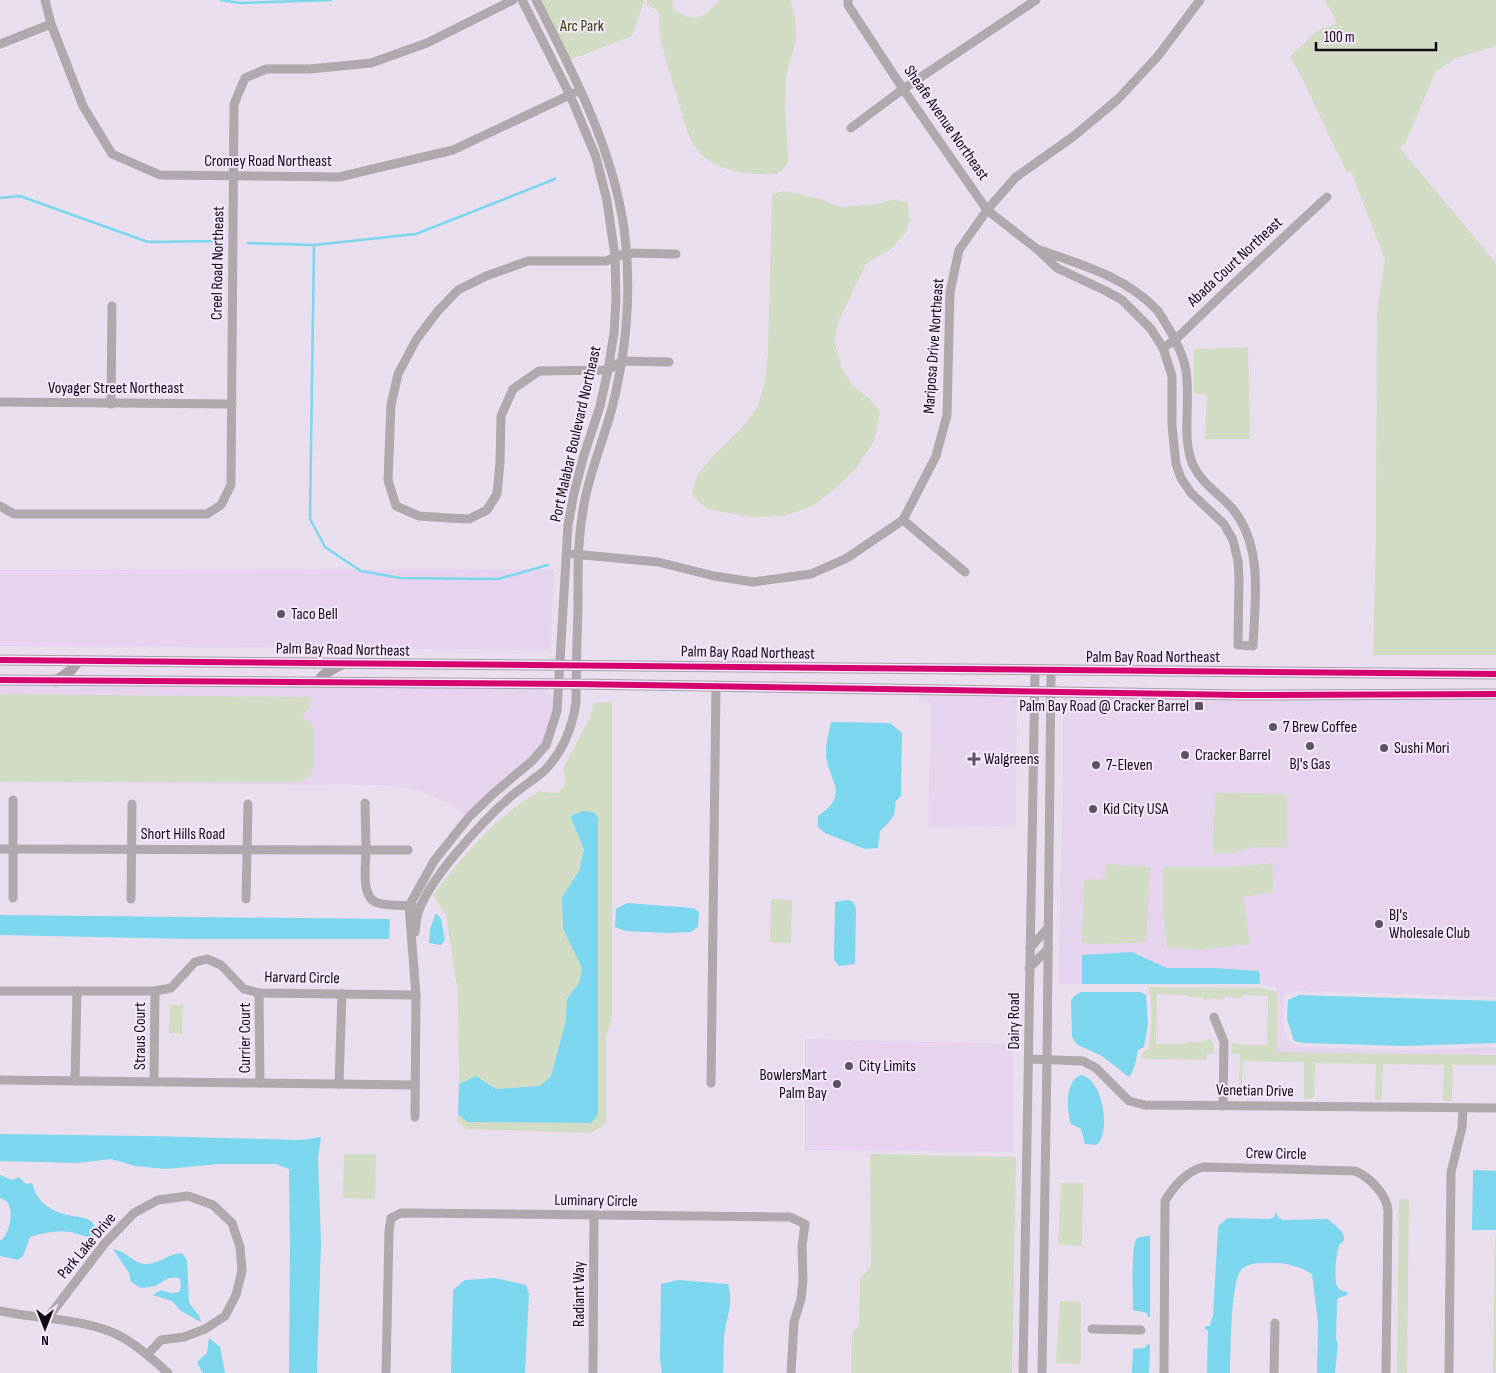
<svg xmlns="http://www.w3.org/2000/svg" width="1496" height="1373" font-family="'Sofia Sans Condensed',sans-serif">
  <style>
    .built { fill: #e6d4ee; fill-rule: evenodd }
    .green { fill: #d2dbc3 }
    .water { fill: #7cd6ed }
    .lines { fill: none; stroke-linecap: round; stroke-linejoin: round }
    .stream { stroke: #7cd6ed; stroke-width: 2.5 }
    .minor { stroke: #afa8ad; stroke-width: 9 }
    .major { stroke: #a9a2a8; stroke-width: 11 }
    .cycleway-casing { stroke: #f6e7fd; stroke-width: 9 }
    .cycleway { stroke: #d6006c; stroke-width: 6 }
    .poi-dot { fill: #5c5460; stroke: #f6e7fd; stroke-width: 2 }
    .labels { text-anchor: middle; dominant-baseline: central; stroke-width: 4; stroke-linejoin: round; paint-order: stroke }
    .park-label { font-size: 16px; fill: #2e4200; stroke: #f6e7fd }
    .street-label { font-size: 16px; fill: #100a13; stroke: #f6e7fd }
    .poi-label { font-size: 16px; fill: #100a13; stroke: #f6e7fd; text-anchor: start }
  </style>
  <rect width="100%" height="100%" fill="#e9deee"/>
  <g class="built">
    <polygon points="554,569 551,650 0,646 0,570"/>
    <polygon points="0,686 543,688 551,694 557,711 546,745 469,817 441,800 416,790 384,785 0,782"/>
    <polygon points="919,693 1017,695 1016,826 928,827 931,705 928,702 919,701"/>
    <path d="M1063,696L1496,699V997L1299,991L1286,994L1284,1000L1283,1019L1284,1029L1289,1043L1303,1047L1405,1050L1496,1047V1055L1277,1052L1276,987L1260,984L1259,971L1215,968H1167L1132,952L1083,955L1082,983L1084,984H1058L1063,780ZM1272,863L1274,892L1243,896L1168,948L1163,912V867H1229Z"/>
    <polygon points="805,1039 1013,1044 1013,1152 805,1150"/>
  </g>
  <g class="green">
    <polygon points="541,0 643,0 644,2 632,36 567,61"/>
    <path d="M647,0H672L674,10L685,16L696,18L707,13L720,0H790L795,17L796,42L786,75L785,102L788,161C782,175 775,175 761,174C740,173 715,169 700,153C686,138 682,112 676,93C668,67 657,39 659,11L647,5Z"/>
    <polygon points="1325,0 1496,0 1496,46 1456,58 1436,71 1405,144 1399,147 1496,263 1496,655 1373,655 1376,534 1377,310 1385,260 1351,171 1347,173 1299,72 1290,57 1317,31 1337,23"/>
    <polygon points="785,191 823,200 840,207 876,204 895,199 908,203 910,220 906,232 892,248 866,264 839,320 834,340 842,369 853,386 870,399 880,412 874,441 857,467 837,487 813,506 783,516 751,517 707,509 696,500 692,493 698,474 713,456 741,429 757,408 764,386 768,354 772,196 775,193"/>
    <polygon points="1248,347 1250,439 1205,439 1207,395 1194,394 1194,349"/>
    <polygon points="0,694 310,697 312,701 310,707 303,714 305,719 309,722 313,727 313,769 309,777 300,782 0,782"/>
    <path d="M612,702V1018L606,1037V1123L591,1133L466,1129L458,1122V1114L468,1122L591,1123L598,818L570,816L584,849L579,871L562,897L563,929L582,968L579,983L567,999L566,1020L551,1076L540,1086L496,1089L476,1076L459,1084L458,993L446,915L433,895C464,855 495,817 540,791L542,792L558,793L566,784L563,769L590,717L594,703Z"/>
    <polygon points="1215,793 1287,794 1287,847 1255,847 1231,853 1213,853"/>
    <polygon points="1272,863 1274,892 1243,897 1250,944 1201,950 1167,948 1163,912 1163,867 1229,867"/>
    <polygon points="1106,864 1150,867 1146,941 1141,943 1093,944 1082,942 1084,882 1089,880 1105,879"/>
    <polygon points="771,899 792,900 791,943 770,942"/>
    <path d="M1148,987L1260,988L1277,992V1052L1496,1055V1065H1453L1452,1101H1443L1444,1065L1383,1064L1382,1100H1375L1376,1064L1315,1063L1314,1098L1304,1099V1062L1243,1061L1242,1086L1244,1098H1239L1231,1089L1232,1086H1239L1240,1054H1231L1232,1043H1239V1045H1267L1268,996L1242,995V998L1226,997L1221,1000L1214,998L1205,1000L1201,997H1187V995L1157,994L1156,1044H1186V1042H1202L1210,1039L1213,1043L1214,1054H1207V1060L1142,1059V1053L1148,1049C1151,1028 1154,1008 1148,987Z"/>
    <polygon points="170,1005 183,1005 182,1034 169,1033"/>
    <polygon points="344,1154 376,1154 375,1199 343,1198"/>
    <polygon points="870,1154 1016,1157 1012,1373 851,1373 852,1334 859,1325 860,1279 871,1266"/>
    <polygon points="1061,1183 1083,1183 1082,1246 1058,1245"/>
    <polygon points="1399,1199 1409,1199 1407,1373 1397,1373"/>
    <polygon points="1495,1236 1496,1236 1496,1373 1493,1373"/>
    <polygon points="1060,1301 1081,1302 1081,1364 1056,1363"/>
  </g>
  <g class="water">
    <path d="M831,722L890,723L902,733L901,796L895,802C897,816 889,822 880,831L878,848L865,849L825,833L818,827V816C852,793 827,781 826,753C826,743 829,732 831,722Z"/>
    <polygon points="584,811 594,812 598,818 598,1115 591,1123 468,1122 458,1114 459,1084 476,1076 496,1089 540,1086 551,1076 566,1020 567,999 579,983 582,968 563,929 562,897 579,871 584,849 570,816"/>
    <polygon points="847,900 852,901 856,908 855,964 839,966 834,960 835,902"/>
    <polygon points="627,903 693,908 699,912 698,927 691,932 668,933 625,931 615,927 616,909"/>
    <polygon points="436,913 441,919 445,940 441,945 429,943 430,929"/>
    <polygon points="0,915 390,919 389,939 188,939 0,935"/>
    <polygon points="1132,952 1167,968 1215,968 1259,971 1260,984 1082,984 1082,955"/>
    <path d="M1081,992H1140L1146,995L1148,1024L1144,1047L1138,1050C1136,1059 1135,1070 1129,1077L1102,1056L1078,1045L1075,1042L1072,1036L1071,1000L1075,995Z"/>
    <polygon points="1299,995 1496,1001 1496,1043 1405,1046 1303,1043 1294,1041 1287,1019 1288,1000"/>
    <path d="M1081,1075C1105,1080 1111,1137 1096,1145L1085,1144L1081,1129L1071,1124C1067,1109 1064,1082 1081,1075Z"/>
    <polygon points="0,1134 147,1136 301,1140 321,1137 318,1158 321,1241 317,1373 289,1373 290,1249 289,1169 276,1164 219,1164 166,1169 135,1166 111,1159 78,1163 0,1161"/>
    <polygon points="1473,1170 1496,1171 1496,1230 1472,1230"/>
    <path d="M0,1175L12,1180L19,1177L26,1184L32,1183C37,1204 54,1213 73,1216C79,1217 88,1218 92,1222C95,1226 97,1233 99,1237C88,1239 81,1234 70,1232C57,1230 43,1233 30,1237L23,1256L18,1260L0,1256V1241C9,1236 15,1211 7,1202C6,1201 1,1198 0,1198Z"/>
    <path d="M1276,1212L1279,1218L1283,1220L1328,1219C1333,1224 1343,1230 1344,1237C1345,1242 1341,1242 1339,1246C1336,1252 1334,1280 1337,1286C1339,1290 1343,1291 1347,1292L1348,1295L1338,1298L1337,1303L1336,1338L1338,1344L1335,1373H1317L1318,1322L1312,1274C1300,1266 1282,1262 1268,1263C1259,1263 1248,1263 1242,1269C1230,1280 1231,1354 1230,1373H1207L1208,1331L1205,1329V1326H1210L1213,1315L1218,1229L1219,1225L1228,1218L1270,1219L1274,1217Z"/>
    <path d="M1150,1235V1317H1148L1147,1313L1133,1310C1133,1299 1131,1246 1136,1240C1138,1236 1146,1237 1150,1235Z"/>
    <path d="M113,1249C126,1251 133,1263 145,1264C159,1265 169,1253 182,1253L187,1260L189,1302C193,1310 199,1312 201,1322L181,1311L172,1301L153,1295L161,1290L171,1293L179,1292L181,1287L180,1279C170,1275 166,1280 157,1285C153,1287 146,1287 141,1288L131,1282L129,1273Z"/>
    <polygon points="495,1278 526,1285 529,1294 525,1373 451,1373 453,1290 465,1280"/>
    <path d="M678,1280L728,1284C734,1305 726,1317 724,1338C723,1349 724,1361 723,1373H662L660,1359L661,1284Z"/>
    <polygon points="209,1338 220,1347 225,1373 203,1373 197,1362 207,1353"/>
    <polygon points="1147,1344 1150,1345 1149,1373 1132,1373 1133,1349 1145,1348"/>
  </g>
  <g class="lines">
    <g class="stream">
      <polyline points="221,0 240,3 331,0"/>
      <polyline points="0,198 20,196 148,242 221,241"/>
      <polyline points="248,243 314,245 416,234 555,179"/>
      <polyline points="314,245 310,519 325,547 361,571 400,578 498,579 548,565"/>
    </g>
    <g class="minor">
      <polyline points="45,0 51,24 83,106 112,154 160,175 339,177 453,150 574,93"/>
      <path d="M848,0V5L903,89L987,210L1037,249L1057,268L1106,291L1122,300L1151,329L1163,348L1172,376V426L1176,464L1181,478L1191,493L1224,524L1233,540L1238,561L1239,578L1238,645L1253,646C1255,600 1264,545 1231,507C1217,492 1203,485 1193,465C1181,437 1191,402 1186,371C1184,357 1176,341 1169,329C1165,323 1162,316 1157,310C1125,276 1079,264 1037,249"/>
      <polyline points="0,44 51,24"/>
      <polyline points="851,128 903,89 1036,0"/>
      <polyline points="1163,348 1175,340 1229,288 1327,197"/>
      <polyline points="669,362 622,361 608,370 539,371 513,389 501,416 500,463 497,494 487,510 469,519 448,518 419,516 396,506 388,480 391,405 398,374 416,340 437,312 458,290 486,276 528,261 606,261 626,253 676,254"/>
      <polyline points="0,402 232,404"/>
      <polyline points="111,404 112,306"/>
      <polyline points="0,506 14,514 207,514 221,505 231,485 234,104 245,78 266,69 310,69 371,63 427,43 513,0"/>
      <polyline points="903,520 965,572"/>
      <polyline points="573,554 658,562 714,576 753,582 811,574 847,558 903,520 936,456 947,415 950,292 959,250 987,210 1016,177 1074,136 1118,99 1158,56 1200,0"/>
      <polyline points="13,800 13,898"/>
      <polyline points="365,803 366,850 408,850"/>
      <path d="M0,849L366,850C366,865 360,898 378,903C388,906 402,905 413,906"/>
      <polyline points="131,899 132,804"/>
      <polyline points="246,899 248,804"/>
      <path d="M415,932C416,927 416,922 417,917C425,882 483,821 510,797C521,788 533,780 544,771C563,752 572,728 576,703C576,671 577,640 578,608C578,569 577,534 586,495C592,466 604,438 612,408C627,349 632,289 624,228C612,146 573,73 536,0"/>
      <polyline points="1030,948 1048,928"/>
      <polyline points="1029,968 1048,949"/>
      <polyline points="0,991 155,991 171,988 195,962 207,959 221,965 244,989 259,993 416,995"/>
      <polyline points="259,993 260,1083"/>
      <polyline points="1214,1017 1224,1042 1223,1106"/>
      <polyline points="1029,1059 1083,1061 1096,1068 1129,1101 1145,1105 1496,1108"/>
      <polyline points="0,1080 415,1085"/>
      <polyline points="75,1081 77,991"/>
      <polyline points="154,1082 155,991"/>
      <polyline points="711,1083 716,685"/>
      <polyline points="339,1084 342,994"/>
      <polyline points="415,1117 416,995 409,906 434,861 469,817 494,793 532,761 546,745 557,711 568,525 574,493 584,455 600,406 608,370 614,333 616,300 615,256 607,201 596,157 570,95 522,0"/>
      <path d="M0,1311C36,1319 74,1318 109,1331C129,1338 153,1359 168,1373"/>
      <polyline points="47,1319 105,1243 134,1213 158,1200 188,1196 213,1205 232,1223 240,1247 242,1271 236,1295 225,1316 205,1329 184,1337 161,1340 148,1354"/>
      <polyline points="1092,1329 1141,1330"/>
      <polyline points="386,1373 389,1231 391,1218 401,1213 790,1217 805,1224 802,1246 803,1281 801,1299 794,1322 791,1373"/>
      <polyline points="593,1373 594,1216"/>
      <polyline points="1023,1373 1035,670"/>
      <polyline points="1042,1373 1047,1059 1051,670"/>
      <path d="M1164,1373L1165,1201C1173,1187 1187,1171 1203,1167L1355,1171C1370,1177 1387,1195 1388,1211L1386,1373"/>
      <polyline points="1274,1373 1275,1323"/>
      <polyline points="1449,1373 1451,1172 1462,1128 1463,1108"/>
    </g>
    <g class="major">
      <polyline points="0,660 1496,674"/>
      <polyline points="0,680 576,684 1241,695 1496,694"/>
      <polyline points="56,681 69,672 78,661"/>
      <path d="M318,682C324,673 331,669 342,664"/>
    </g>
    <g class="cycleway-casing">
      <g id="cycleway">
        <polyline points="0,660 1496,674"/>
        <polyline points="0,680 576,684 1241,695 1496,694"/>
      </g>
    </g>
    <use href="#cycleway" class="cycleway"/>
  </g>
  <g class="poi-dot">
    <circle cx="281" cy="614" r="5"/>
    <rect x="1194" y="701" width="10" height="10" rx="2.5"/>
    <circle cx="1273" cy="727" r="5"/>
    <circle cx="1310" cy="746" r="5"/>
    <circle cx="1384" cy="748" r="5"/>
    <circle cx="1185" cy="755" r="5"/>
    <path d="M971.5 751.5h5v5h5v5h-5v5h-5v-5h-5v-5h5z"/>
    <circle cx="1096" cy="765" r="5"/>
    <circle cx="1093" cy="809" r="5"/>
    <circle cx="1379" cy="924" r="5"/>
    <circle cx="849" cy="1066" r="5"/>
    <circle cx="837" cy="1084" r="5"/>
  </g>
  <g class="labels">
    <g class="park-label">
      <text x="582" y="26">Arc Park</text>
    </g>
    <g class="street-label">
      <text transform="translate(946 123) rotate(55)">Sheafe Avenue Northeast</text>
      <text x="268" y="161">Cromey Road Northeast</text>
      <text transform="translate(1235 262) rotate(-43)">Abada Court Northeast</text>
      <text transform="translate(218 263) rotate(-89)">Creel Road Northeast</text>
      <text transform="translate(934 346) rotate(-86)">Mariposa Drive Northeast</text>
      <text x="116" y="388">Voyager Street Northeast</text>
      <text transform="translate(576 434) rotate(-77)">Port Malabar Boulevard Northeast</text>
      <text transform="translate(343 650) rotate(1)">Palm Bay Road Northeast</text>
      <text transform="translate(748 653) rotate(1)">Palm Bay Road Northeast</text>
      <text x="1153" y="657">Palm Bay Road Northeast</text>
      <text x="183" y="834">Short Hills Road</text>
      <text transform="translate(302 978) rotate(1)">Harvard Circle</text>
      <text transform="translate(1014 1021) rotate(-90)">Dairy Road</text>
      <text transform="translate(140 1036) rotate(-90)">Straus Court</text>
      <text transform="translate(245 1038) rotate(-90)">Currier Court</text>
      <text transform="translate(1255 1091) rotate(1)">Venetian Drive</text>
      <text transform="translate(1276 1154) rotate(1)">Crew Circle</text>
      <text transform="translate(596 1201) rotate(1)">Luminary Circle</text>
      <text transform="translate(87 1246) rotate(-50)">Park Lake Drive</text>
      <text transform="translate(579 1294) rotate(-90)">Radiant Way</text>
    </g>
    <g class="poi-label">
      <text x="291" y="614">Taco Bell</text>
      <text x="1189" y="706" text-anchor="end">Palm Bay Road @ Cracker Barrel</text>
      <text x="1283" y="727">7 Brew Coffee</text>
      <text x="1394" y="748">Sushi Mori</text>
      <text x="1195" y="755">Cracker Barrel</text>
      <text x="984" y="759">Walgreens</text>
      <text x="1310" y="764" text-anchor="middle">BJ's Gas</text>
      <text x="1106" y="765">7-Eleven</text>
      <text x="1103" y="809">Kid City USA</text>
      <text x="1389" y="915">BJ's<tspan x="1389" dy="18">Wholesale Club</tspan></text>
      <text x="859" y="1066">City Limits</text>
      <text x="827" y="1075" text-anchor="end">BowlersMart<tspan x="827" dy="18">Palm Bay</tspan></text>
    </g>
  </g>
  <g transform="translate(45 1328) rotate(180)" stroke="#f6e7fd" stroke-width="4" paint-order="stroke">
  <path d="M0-4L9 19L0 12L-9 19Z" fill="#100a13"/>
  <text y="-8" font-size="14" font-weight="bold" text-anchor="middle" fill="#100a13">N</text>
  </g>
  <path d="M1316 42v8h120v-8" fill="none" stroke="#100a13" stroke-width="2.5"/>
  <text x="1324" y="42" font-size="15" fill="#100a13" stroke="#f6e7fd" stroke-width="4" paint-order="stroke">100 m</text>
</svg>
